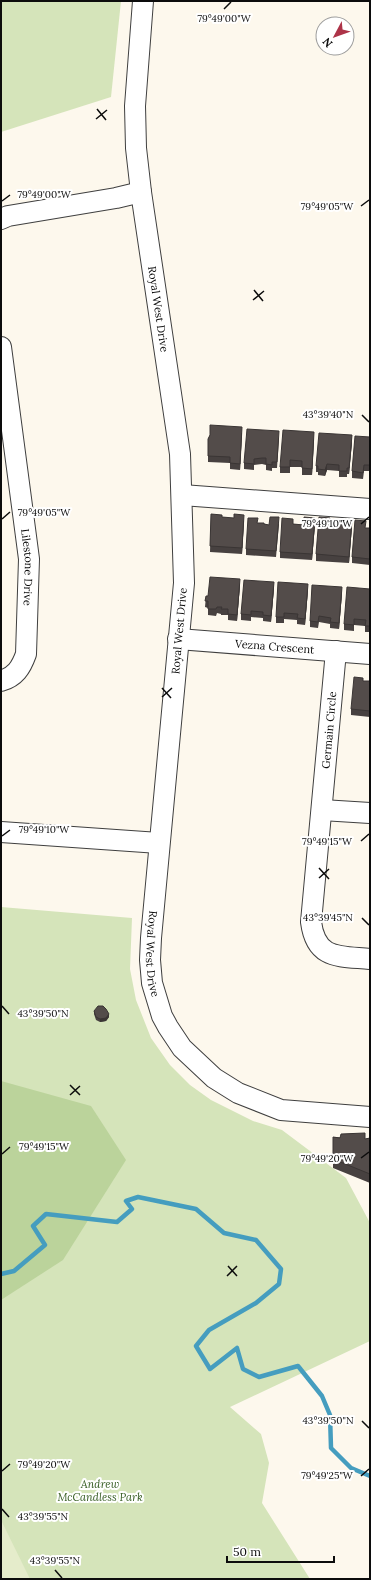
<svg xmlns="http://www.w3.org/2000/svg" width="371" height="1580" font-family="Lora,serif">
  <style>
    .green { fill: #d5e4ba }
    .forest { fill: #bbd39b }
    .pitch { fill: #e5eccb }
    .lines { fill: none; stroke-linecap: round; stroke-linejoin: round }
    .stream { stroke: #459dbf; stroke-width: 4.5 }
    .minor-casing { stroke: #3f3f3f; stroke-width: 22 }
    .minor { stroke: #fff; stroke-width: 20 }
    .wall { fill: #474140 }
    .shaded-wall { fill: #3a3534 }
    .building { fill: #534c4a; stroke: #3a3534 }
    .ticks { fill: none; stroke: #0c0c0c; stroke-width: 1.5 }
    .labels { text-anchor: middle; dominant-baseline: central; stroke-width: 4; stroke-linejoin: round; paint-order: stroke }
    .street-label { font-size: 11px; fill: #0c0c0c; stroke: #fff }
    .park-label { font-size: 11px; font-style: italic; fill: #365d23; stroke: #fff }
    .ticks-label { font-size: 10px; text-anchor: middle; fill: #0c0c0c; stroke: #fff; stroke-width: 4; stroke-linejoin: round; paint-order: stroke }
  </style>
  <rect width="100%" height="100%" fill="#fdf8ed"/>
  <g class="green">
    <polygon points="1,1 121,1 111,97 1,132"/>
    <polygon points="1,907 132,918 130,969 136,1000 151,1038 170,1065 190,1085 211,1100 253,1121 282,1130 346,1178 370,1223 370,1341 230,1407 261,1434 269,1463 262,1503 310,1579 1,1579"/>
  </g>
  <polygon class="forest" points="1,1081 91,1106 126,1160 63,1260 1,1300"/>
  <polygon class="pitch" points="1,1520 30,1579 1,1579"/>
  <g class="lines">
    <polyline class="stream" points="1,1274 14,1271 45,1245 33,1226 46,1214 117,1222 132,1209 126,1201 138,1197 196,1209 224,1233 256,1240 281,1269 279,1284 256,1303 209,1330 196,1346 210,1369 237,1348 243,1369 259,1377 298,1366 322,1396 330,1415 331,1448 351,1468 370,1476"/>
    <g class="minor-casing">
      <g id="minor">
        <path id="s1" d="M143,1L135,106L136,148L141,192L180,454L184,583L151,938L150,960L152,983L162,1016L168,1027L182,1048L214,1078L238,1093L281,1110L370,1117"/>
        <polyline points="1,219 8,216 116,198 141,192"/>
        <path id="s2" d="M1,347L29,559L26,654C21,668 15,677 1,681"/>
        <polyline points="182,495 370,509"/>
        <path id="s3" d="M178,639L370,654"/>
        <path d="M336,651L311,922C316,960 339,956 370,959"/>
        <polyline points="322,810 370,813"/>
        <polyline points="1,832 159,843"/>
      </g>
    </g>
    <use href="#minor" class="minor"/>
  </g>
  <g class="wall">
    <polygon points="242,433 240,470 230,469 230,463 208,462 208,439 210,435"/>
    <polygon points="370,437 370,471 364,471 363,479 352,478 352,471"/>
    <polygon points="279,438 277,468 272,468 272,471 266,470 266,465 262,464 254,465 254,470 244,469 244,463"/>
    <polygon points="314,439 312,475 302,475 302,467 290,467 290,473 280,473 280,467"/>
    <polygon points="352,442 349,474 347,474 347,477 339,477 339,471 327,470 325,476 318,475 318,472 316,472 316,466"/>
    <polygon points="211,514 222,517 244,521 242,554 210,552"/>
    <polygon points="258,523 264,524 269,525 279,524 276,557 246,555 246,549"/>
    <polygon points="330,523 352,526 349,563 316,561 316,554"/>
    <polygon points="293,524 304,525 315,524 312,560 280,558 280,552"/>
    <polygon points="366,528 370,528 370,565 352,563 352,557"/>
    <polygon points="240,585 237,621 228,620 228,615 221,615 221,614 217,613 216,616 208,615 208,608 205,607 206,596 208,596"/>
    <polygon points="274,588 271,622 263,621 263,618 251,617 251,621 241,620 241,614"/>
    <polygon points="370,589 370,632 365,632 365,626 354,625 354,631 344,630 344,624"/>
    <polygon points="308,590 305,625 297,624 297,620 284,619 284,623 276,623 276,617"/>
    <polygon points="342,593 339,629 330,628 330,624 319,622 318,628 310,627 310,621"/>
    <polygon points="363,681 370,681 370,717 351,715 351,709"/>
    <polygon points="94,1011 109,1017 106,1021 100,1022 96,1020 94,1014"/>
    <polygon points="333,1137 365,1139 370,1138 370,1183 333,1168"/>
  </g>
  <g class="shaded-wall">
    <polygon points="242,427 242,433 240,470 240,464"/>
    <polygon points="314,432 314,439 312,475 312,469"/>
    <polygon points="352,435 352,442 349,474 349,468"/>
    <polygon points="327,464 327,470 325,476 325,470"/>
    <polygon points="244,515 244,521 242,554 242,548"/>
    <polygon points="315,518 315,524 312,560 312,554"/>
    <polygon points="352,520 352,526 349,563 349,557"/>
    <polygon points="240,579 240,585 237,621 237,615"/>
    <polygon points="274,582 274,588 271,622 271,616"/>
    <polygon points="308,584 308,590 305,625 305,619"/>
    <polygon points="342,587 342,593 339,629 339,623"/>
    <polygon points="109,1014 109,1017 106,1021 100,1022 100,1019"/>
  </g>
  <g class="building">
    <polygon points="210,425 242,427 240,464 230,463 230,457 208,456 208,439 210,435"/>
    <polygon points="247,429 279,431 277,462 272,462 272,465 266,464 266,458 262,458 254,459 254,464 244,463"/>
    <polygon points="283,430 314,432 312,469 302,468 302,461 290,460 290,467 280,467"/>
    <polygon points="319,433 352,435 349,468 347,468 347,471 339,471 339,465 327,464 325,470 318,469 318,466 316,466"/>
    <polygon points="355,436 370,437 370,465 364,465 363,473 352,471"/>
    <polygon points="211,514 222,515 222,517 234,518 234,514 244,515 242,548 210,546"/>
    <polygon points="270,517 279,517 276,551 246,549 248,518 258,518 257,523 264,523 264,524 269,525"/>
    <polygon points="304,517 315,518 312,554 280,552 282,518 293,519 293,524 304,525"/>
    <polygon points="319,517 330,518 329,523 340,524 341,519 352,520 349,557 316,554"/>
    <polygon points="355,520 366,521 365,528 370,528 370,559 352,557"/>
    <polygon points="210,577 240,579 237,615 228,614 228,609 221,609 222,607 217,607 216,609 208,609 208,601 205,601 206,596 208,596"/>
    <polygon points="244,580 274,582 271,616 263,615 263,612 251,611 251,615 241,614"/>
    <polygon points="278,582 308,584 305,619 297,618 298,614 284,613 284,617 276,617"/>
    <polygon points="312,585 342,587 339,623 330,622 331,618 319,616 318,622 310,621"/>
    <polygon points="347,587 370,589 370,626 365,626 366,620 354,619 354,625 344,624"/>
    <polygon points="354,677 363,678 363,681 370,681 370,711 351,709"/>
    <polygon points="98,1006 103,1006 106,1009 109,1014 106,1018 100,1019 96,1017 94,1011"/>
    <polygon points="365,1133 365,1139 370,1138 370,1174 333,1159 333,1137 340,1138 341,1134"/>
  </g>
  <path class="ticks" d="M224,9L231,2M97,109L106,120M96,119L107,110M2,201L10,195M361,206L369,200M254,290L263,301M253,300L264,291M362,415L369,422M2,519L10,512M361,524L369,517M162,688L171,698M162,697L172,688M2,836L10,830M361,841L369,834M319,868L329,879M319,878L329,869M362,918L369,925M2,1006L9,1014M70,1085L80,1095M70,1095L80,1086M2,1154L10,1147M361,1158L369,1152M228,1266L237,1276M227,1276L237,1266M362,1421L369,1428M2,1471L10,1464M361,1476L369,1469M2,1509L9,1517M55,1570L62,1578"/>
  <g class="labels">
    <g class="street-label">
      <text stroke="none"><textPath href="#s1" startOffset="310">Royal West Drive</textPath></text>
      <text stroke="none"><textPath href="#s2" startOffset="222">Lilestone Drive</textPath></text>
      <text transform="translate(179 631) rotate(-85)">Royal West Drive</text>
      <text stroke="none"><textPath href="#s3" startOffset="97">Vezna Crescent</textPath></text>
      <text transform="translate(329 730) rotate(-85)">Germain Circle</text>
      <text stroke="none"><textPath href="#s1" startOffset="958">Royal West Drive</textPath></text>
    </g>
    <g class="park-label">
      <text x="100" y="1484">Andrew<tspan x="100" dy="13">McCandless Park</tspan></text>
    </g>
  </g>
  <g class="ticks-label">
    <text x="224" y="22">79°49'00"W</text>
    <text x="44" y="198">79°49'00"W</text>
    <text x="327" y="210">79°49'05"W</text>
    <text x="328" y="418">43°39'40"N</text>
    <text x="44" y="516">79°49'05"W</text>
    <text x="327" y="527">79°49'10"W</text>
    <text x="44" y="833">79°49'10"W</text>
    <text x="327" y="845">79°49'15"W</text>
    <text x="328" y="921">43°39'45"N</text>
    <text x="43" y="1017">43°39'50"N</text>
    <text x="44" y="1150">79°49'15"W</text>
    <text x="327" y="1162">79°49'20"W</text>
    <text x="328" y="1424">43°39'50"N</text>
    <text x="44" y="1468">79°49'20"W</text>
    <text x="327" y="1479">79°49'25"W</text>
    <text x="43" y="1520">43°39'55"N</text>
    <text x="55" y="1564">43°39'55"N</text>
  </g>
  <rect width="371" height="1580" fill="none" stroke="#0c0c0c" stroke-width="4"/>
  <g transform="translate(335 36) rotate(229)"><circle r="19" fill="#ffffff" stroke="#9e9e9e"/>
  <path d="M0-3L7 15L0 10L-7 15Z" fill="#ad3348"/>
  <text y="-6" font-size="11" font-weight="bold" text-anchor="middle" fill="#0c0c0c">N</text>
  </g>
  <path d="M227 1556v6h107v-6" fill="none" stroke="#0c0c0c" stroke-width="2"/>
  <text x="233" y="1556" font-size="12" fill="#0c0c0c" stroke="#ffffff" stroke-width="3" paint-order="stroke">50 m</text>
</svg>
